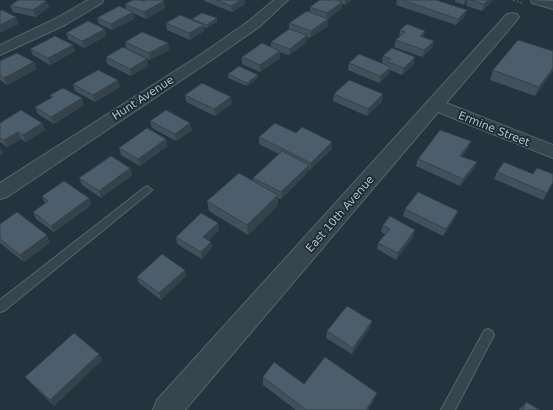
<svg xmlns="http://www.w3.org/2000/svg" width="553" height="410" font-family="'DejaVu Sans',sans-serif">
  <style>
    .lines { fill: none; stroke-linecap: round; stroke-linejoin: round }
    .lane-casing { stroke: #55636d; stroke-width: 2 }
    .street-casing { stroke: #55636d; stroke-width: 2 }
    .path { stroke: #435c5b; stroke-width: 2; stroke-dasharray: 2 2; stroke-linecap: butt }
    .lane { fill: #37454f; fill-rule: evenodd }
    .street { fill: #37454f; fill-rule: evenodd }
    .wall { fill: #41515c }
    .shaded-wall { fill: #35424b }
    .building { fill: #4c5e6b; stroke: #35424b }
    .labels { text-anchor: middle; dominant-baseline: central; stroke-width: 3.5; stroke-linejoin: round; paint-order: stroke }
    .street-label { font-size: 11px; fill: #b4c0ca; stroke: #1c2a34 }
  </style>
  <rect width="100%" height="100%" fill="#23343f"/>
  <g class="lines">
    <g class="lane-casing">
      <g id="lane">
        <polygon points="147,186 152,190 150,192 4,311 0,312 0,300 144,188"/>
        <polygon points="488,329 492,331 494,335 455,410 441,410 484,331"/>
      </g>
    </g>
    <g class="street-casing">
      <g id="street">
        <polygon points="88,0 103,0 102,3 65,25 0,55 0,45 55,19"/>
        <polygon points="274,0 288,0 259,27 210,61 7,197 0,199 0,183 200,55 249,21"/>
        <polygon points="531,0 553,1 553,9 532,3"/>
        <polygon points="512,13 517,14 519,17 517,20 446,103 553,145 553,158 438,112 185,410 153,410 157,400 507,14"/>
      </g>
    </g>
    <polyline class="path" points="513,0 522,3"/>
    <use href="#lane" class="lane"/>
    <use href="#street" class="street"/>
  </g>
  <g class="wall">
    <polygon points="204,0 244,0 245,4 232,12 204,1"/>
    <polygon points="320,0 351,0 345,5 342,4 342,8 328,19 328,26 310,38 307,37 307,42 289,55 280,52 280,58 260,72 242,64 242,57 271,47 271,42 289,29 289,23 310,12 310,7"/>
    <polygon points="397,0 436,0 465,16 456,25 396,5"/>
    <polygon points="455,0 493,0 482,11 466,6 468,1 464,5 455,2"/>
    <polygon points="46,1 49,7 36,17 13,12 10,6"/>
    <polygon points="125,4 165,8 146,19 133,13 134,19 112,30 99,24 97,18 126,9"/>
    <polygon points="192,20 217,22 207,28 204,27 204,31 190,40 167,30 166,23"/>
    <polygon points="105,29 106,36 84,48 68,39 66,33"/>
    <polygon points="400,30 434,41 432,48 422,57 394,47 396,40 399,37"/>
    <polygon points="125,42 168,43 169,50 150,60 126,48"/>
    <polygon points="30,49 75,51 50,65 33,55"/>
    <polygon points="553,51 553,71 535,96 490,80 493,70"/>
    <polygon points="383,56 414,64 402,75 390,70 389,74 379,83 348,70 349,63 382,63"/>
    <polygon points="106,57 147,59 148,66 131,76 107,64"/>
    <polygon points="0,61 37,69 7,85 0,80"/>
    <polygon points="228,74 258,75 258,78 247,86 228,78"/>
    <polygon points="73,84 120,87 95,102 75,91"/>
    <polygon points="334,94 383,94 382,101 367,116 333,101"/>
    <polygon points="50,95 84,105 54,124 38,114 35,107 51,98"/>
    <polygon points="185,95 232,104 215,116 186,102"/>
    <polygon points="150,121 192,130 176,141 152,128"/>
    <polygon points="0,123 42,123 45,130 26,142 21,139 7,147 0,142"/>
    <polygon points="296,133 332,142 332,149 310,170 309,169 308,172 281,199 278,198 278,205 248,235 209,211 207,201 253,181 253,178 279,154 259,144 259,137"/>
    <polygon points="166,139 167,146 140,166 121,155 119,148"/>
    <polygon points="471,141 468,148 462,157 474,169 460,186 416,166 418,159"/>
    <polygon points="130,168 132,175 101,198 82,185 79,178"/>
    <polygon points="497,172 553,182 543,200 494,179"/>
    <polygon points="42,196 89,198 91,205 54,232 36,219 33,212 45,203"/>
    <polygon points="405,209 455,218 443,236 403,216"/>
    <polygon points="218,223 219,230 208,240 211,242 212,248 202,259 177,244 176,237"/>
    <polygon points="0,224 50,242 24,262 0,243"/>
    <polygon points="383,225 413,237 396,260 377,249 378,243 385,234 381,232"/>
    <polygon points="186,276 161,300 139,283 137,277"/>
    <polygon points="372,321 370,328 352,354 326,338 327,331"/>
    <polygon points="99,354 102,360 54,406 25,377"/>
    <polygon points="263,377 374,400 368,410 296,410 263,385"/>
    <polygon points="526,402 540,410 519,410"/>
  </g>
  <g class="shaded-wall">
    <polygon points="241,0 244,0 245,4 232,12 231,6"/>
    <polygon points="345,0 351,0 345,5"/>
    <polygon points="465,0 468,0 464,5"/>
    <polygon points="488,0 493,0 482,11 484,4"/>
    <polygon points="46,1 49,7 36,17 33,10"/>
    <polygon points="164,1 165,8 146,19 144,12"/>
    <polygon points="342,2 342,8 326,20 327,13"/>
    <polygon points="467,10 465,16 456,25 458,19"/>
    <polygon points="133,12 134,19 112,30 111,24"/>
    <polygon points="16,17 19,24 0,33 0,25"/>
    <polygon points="217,18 217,22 207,28 207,25"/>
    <polygon points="328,19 328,26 310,38 311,31"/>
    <polygon points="204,25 204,31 190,40 189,33"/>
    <polygon points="105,29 106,36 84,48 82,41"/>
    <polygon points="425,31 424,37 420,36"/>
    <polygon points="307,35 307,42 289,55 290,49"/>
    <polygon points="434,41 432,48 422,57 424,50"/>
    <polygon points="168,43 169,50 150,60 149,53"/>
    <polygon points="73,45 75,51 50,65 48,58"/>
    <polygon points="280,51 280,58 260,72 260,65"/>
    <polygon points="415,57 414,64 402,75 404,68"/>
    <polygon points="147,59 148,66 131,76 130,69"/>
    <polygon points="34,62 37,69 7,85 4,78"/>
    <polygon points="391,67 389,74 379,83 380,76"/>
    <polygon points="553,68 553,71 535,96 539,87"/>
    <polygon points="258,75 258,78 247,86 247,83"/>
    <polygon points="118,80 120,87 95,102 93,95"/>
    <polygon points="383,94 382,101 367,116 368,109"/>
    <polygon points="231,97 232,104 215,116 214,109"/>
    <polygon points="82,98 84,105 54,124 51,117"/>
    <polygon points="42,123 45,130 26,142 23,135"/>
    <polygon points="190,123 192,130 176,141 175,134"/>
    <polygon points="18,132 21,139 7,147 4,140"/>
    <polygon points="166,139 167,146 140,166 138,159"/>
    <polygon points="471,141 468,148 457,163 460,156"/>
    <polygon points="332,142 332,149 310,170 311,163"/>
    <polygon points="0,147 4,154 0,156"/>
    <polygon points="477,162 474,169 460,186 463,179"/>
    <polygon points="309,165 308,172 281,199 281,192"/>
    <polygon points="130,168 132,175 101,198 99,191"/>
    <polygon points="278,195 278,205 248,235 247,225"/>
    <polygon points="89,198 91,205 54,232 51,226"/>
    <polygon points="458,211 455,218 443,236 446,229"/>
    <polygon points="218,223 219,230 205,244 203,237"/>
    <polygon points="415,230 413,237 396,260 398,253"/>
    <polygon points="47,235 50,242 24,262 20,255"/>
    <polygon points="211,242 212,248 202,259 201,252"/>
    <polygon points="185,270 186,276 161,300 159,293"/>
    <polygon points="372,321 370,328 352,354 353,348"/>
    <polygon points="99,354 102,360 54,406 50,400"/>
    <polygon points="377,393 374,400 368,410 366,410"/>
  </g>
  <g class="building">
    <polygon points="18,0 43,0 46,1 33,10 10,6"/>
    <polygon points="133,0 141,0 143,1 145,0 161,0 164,1 144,12 125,4"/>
    <polygon points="217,0 241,0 231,6"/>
    <polygon points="320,0 337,0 342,2 327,13 310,7"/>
    <polygon points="402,0 436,0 467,10 458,19"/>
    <polygon points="470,0 488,0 484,4"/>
    <polygon points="119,6 133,12 111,24 97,18"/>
    <polygon points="2,10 16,17 0,25 0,11"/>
    <polygon points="307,11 328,19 311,31 289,23"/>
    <polygon points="202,13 217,18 207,25 192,19"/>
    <polygon points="180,15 204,25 189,33 166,23"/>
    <polygon points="88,21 105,29 82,41 66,33"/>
    <polygon points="407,24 425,31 420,36 434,41 424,50 396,40 405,32 400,30"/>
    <polygon points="289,29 307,35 290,49 271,42"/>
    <polygon points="142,32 168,43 149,53 125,42"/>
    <polygon points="55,36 73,45 48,58 30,49"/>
    <polygon points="518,40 553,51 553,68 539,87 493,70"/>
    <polygon points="262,43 280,51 260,65 242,57"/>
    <polygon points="123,47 147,59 130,69 106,57"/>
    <polygon points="392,48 415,57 404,68 388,62 391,59 383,56"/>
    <polygon points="17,53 34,62 4,78 0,75 0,61"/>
    <polygon points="359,54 391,67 380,76 349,63"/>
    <polygon points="239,66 258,75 247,83 228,74"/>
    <polygon points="98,70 118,80 93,95 73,84"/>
    <polygon points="349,80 383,94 368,109 334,94"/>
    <polygon points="202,83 231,97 214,109 185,95"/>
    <polygon points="63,88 82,98 51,117 35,107 53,97 50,95"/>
    <polygon points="21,110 42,123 23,135 18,132 4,140 0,138 0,123"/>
    <polygon points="166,110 190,123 175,134 150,121"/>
    <polygon points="275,123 296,133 302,127 332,142 311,163 259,137"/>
    <polygon points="147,128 166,139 138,159 119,148"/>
    <polygon points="440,130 471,141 460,156 477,162 463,179 418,159"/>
    <polygon points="282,151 309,165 281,192 253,178"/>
    <polygon points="111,156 130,168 99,191 79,178"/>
    <polygon points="504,162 533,174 537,168 553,174 553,182 547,193 497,172"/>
    <polygon points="239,173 278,195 247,225 207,201"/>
    <polygon points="64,181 89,198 51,226 33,212 48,201 42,196"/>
    <polygon points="418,192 458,211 446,229 405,209"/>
    <polygon points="17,212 47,235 20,255 0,239 0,224"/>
    <polygon points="201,213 218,223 203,237 211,242 201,252 176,237"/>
    <polygon points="390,216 415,230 398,253 378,243 390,229 383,225"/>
    <polygon points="162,254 185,270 159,293 137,277"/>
    <polygon points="347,306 372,321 353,348 327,331"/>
    <polygon points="74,333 99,354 50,400 25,377"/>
    <polygon points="325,357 377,393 366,410 306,410 263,377 274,362 304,384"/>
    <polygon points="526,402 540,410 523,410"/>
  </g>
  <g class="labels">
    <g class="street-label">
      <text transform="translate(143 98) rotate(-33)">Hunt Avenue</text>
      <text transform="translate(494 129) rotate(22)">Ermine Street</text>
      <text transform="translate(340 214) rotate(-49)">East 10th Avenue</text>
    </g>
  </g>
</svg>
